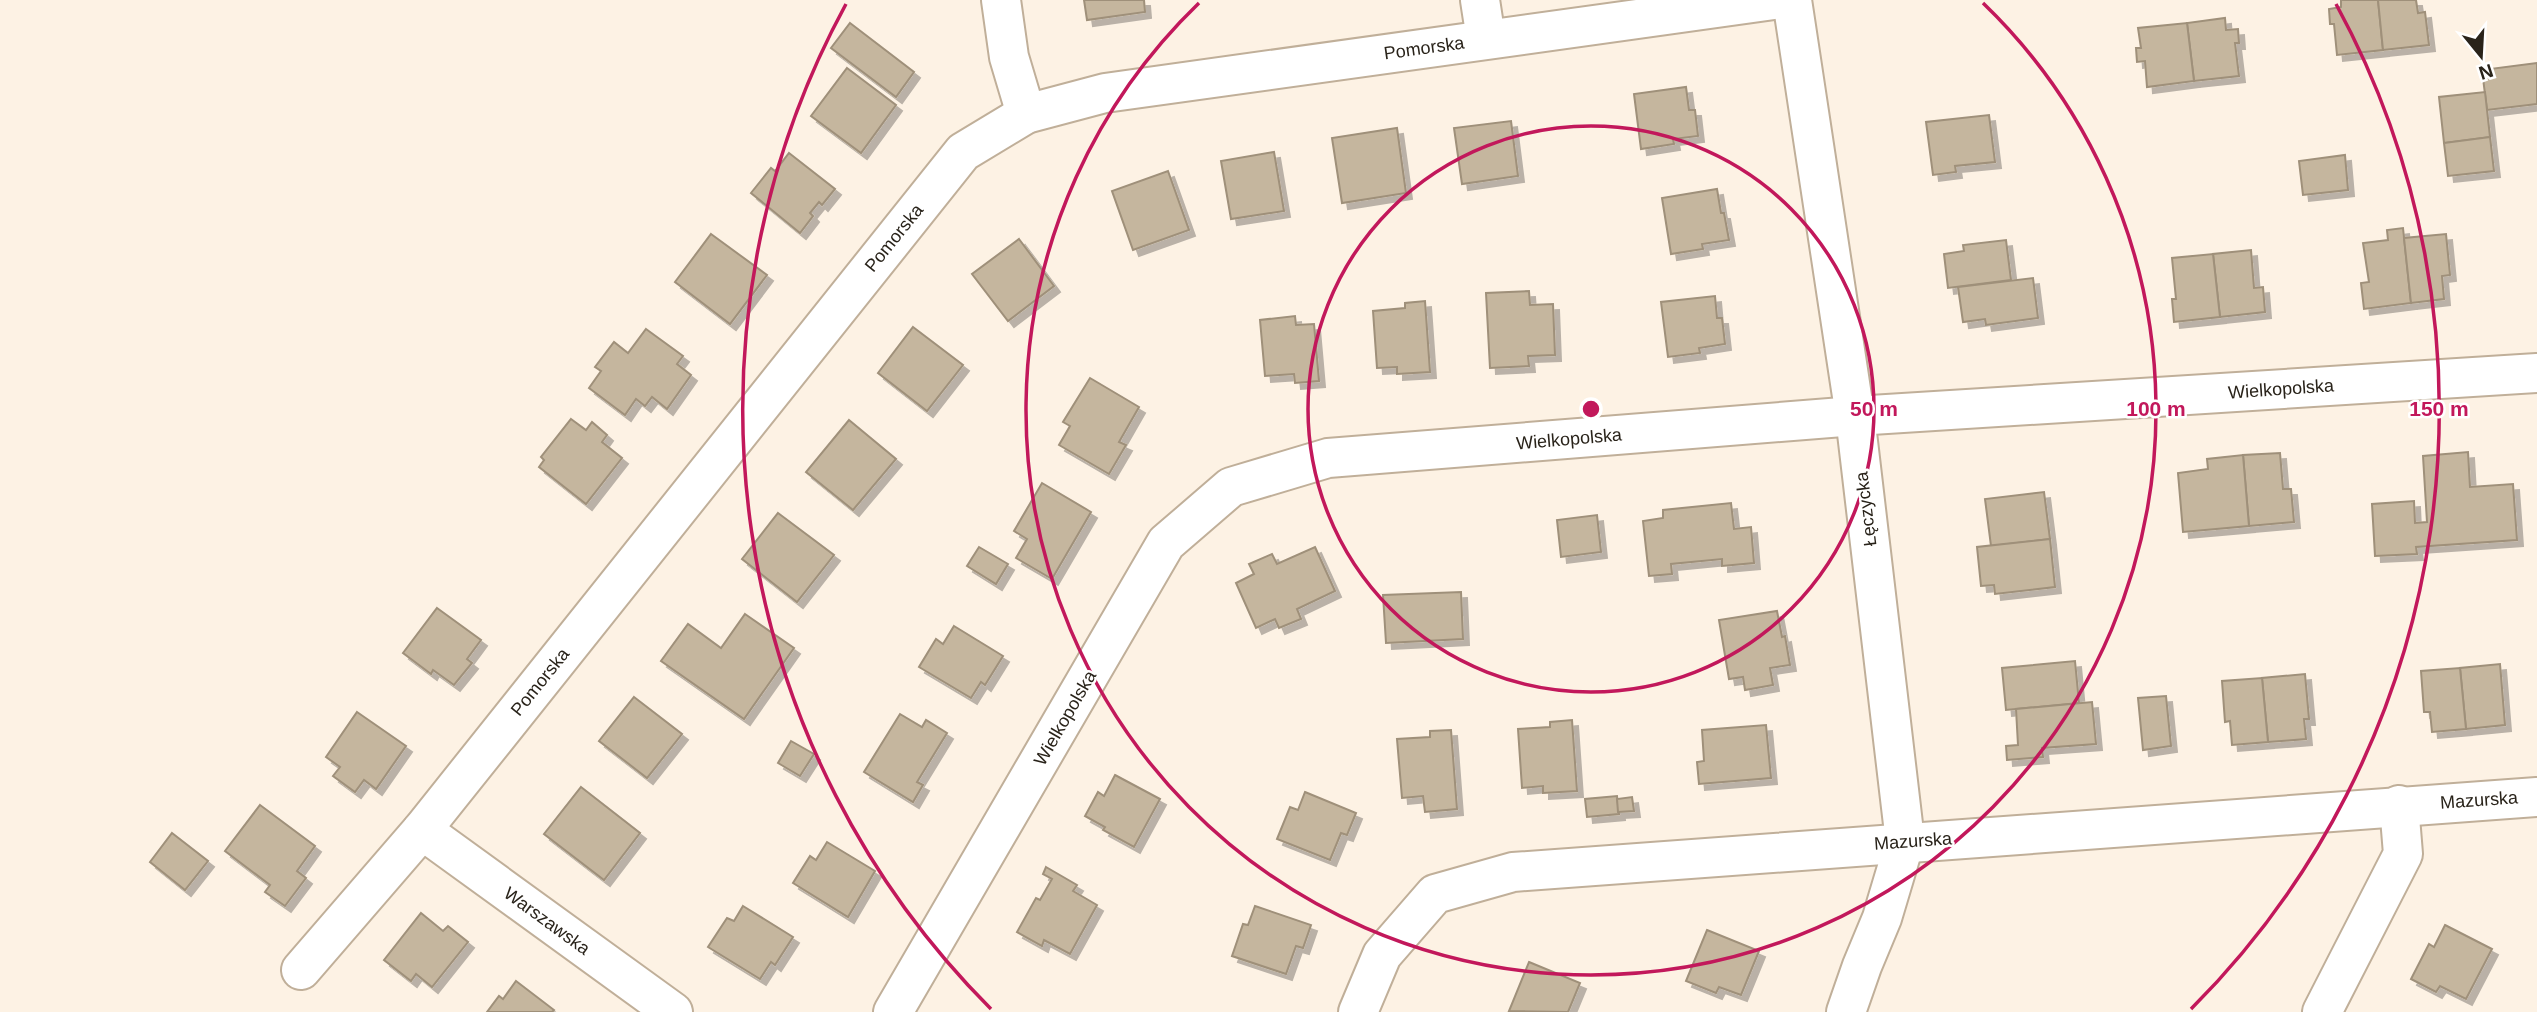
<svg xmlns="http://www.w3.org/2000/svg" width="2537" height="1012" font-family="Helvetica,sans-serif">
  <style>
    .building { fill: #c5b69e; stroke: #9f907a; stroke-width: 2; filter: url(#shadow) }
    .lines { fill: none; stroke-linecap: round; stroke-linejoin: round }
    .street-casing { stroke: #c0af99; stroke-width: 42 }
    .street { stroke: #fff; stroke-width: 38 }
    .ring { fill: none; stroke: #c2185b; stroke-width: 3.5 }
    .labels { text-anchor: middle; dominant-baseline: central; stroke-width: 5; stroke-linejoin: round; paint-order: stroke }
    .street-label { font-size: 18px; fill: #29231a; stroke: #fff }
    .centre { fill: #c2185b; stroke: #fff; stroke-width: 3.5 }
    .ring-label { font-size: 21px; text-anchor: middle; font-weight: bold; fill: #c2185b; stroke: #fff; stroke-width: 5; stroke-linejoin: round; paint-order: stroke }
  </style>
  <defs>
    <filter id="shadow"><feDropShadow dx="6" dy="6" stdDeviation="0" flood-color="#0004"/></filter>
  </defs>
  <rect width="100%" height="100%" fill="#fdf2e4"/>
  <g class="building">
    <polygon points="1084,0 1144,0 1145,12 1087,20"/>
    <polygon points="2341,0 2378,0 2383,50 2337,55 2334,24 2330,24 2329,9 2341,7"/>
    <polygon points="2378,0 2416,0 2418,13 2425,12 2429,45 2383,50"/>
    <polygon points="2225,18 2226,30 2238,29 2239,43 2235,43 2239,76 2194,81 2187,23"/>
    <polygon points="850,23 914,72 896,97 831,48"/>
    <polygon points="2187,23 2194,81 2147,87 2145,61 2137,62 2136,48 2141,48 2138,28"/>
    <polygon points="2537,63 2537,104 2487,110 2482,70"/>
    <polygon points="847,68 896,105 861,153 811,116"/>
    <polygon points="1686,87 1689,110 1695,110 1698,136 1673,139 1674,144 1641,149 1634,94"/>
    <polygon points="2485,92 2490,137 2444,143 2439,97"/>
    <polygon points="1989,115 1995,162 1955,166 1956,172 1933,175 1926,122"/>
    <polygon points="1511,121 1518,176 1462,184 1454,128"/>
    <polygon points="1397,128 1406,193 1342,203 1332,138"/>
    <polygon points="2490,137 2494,171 2448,176 2444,143"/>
    <polygon points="1274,152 1284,211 1231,219 1221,161"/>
    <polygon points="789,153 835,189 822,205 819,202 810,213 813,216 800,233 751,193 771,168 775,171"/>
    <polygon points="2345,155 2348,190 2303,195 2299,161"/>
    <polygon points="1168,171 1189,230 1133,250 1112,191"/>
    <polygon points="1717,189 1721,213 1724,213 1729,240 1702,244 1703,249 1671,254 1662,198"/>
    <polygon points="2403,228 2411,303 2364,309 2361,283 2369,282 2363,243 2388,240 2387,230"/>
    <polygon points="711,234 767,275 730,324 675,282"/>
    <polygon points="2446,234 2450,275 2442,276 2444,299 2411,303 2404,238"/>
    <polygon points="1019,239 1054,286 1008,321 972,274"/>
    <polygon points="2006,240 2011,280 1948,288 1944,254 1964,251 1963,245"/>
    <polygon points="2251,250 2254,288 2263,287 2265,312 2220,317 2213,254"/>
    <polygon points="2213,254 2220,317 2174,322 2172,299 2176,299 2172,258"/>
    <polygon points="2033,278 2038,318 1986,325 1985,319 1963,322 1958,287"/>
    <polygon points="1529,291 1530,305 1553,304 1555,355 1528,356 1529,366 1490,368 1486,293"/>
    <polygon points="1715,296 1717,318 1722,318 1725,344 1699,348 1700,353 1668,357 1661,302"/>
    <polygon points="1425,301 1430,372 1397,374 1397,367 1377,368 1373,311 1405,308 1405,303"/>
    <polygon points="1295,316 1296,325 1314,324 1319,381 1295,383 1294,374 1265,376 1260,320"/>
    <polygon points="913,327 963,365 927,411 878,373"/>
    <polygon points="646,329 683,356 677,364 691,375 667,409 652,397 645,406 636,399 625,415 589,388 601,371 595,367 614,342 628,353"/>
    <polygon points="1090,378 1139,407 1119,442 1126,445 1109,474 1059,445 1070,426 1063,422"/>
    <polygon points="571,419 586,430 592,422 607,435 602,442 622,458 586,504 539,467 544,460 541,457"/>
    <polygon points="849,420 896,459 853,510 806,472"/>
    <polygon points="2468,452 2470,487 2513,484 2517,540 2416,547 2417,554 2375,556 2372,504 2414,501 2415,523 2427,522 2423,456"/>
    <polygon points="2280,453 2283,489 2291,489 2294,522 2249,526 2243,455"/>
    <polygon points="2243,455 2249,526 2183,532 2178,473 2208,469 2207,459"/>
    <polygon points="1042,483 1091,512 1052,579 1016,558 1027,539 1014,531"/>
    <polygon points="2044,492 2050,539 1991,546 1985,499"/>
    <polygon points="1731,503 1734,529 1751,527 1754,563 1722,566 1722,559 1671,564 1672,574 1649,576 1643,521 1663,518 1663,510"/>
    <polygon points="778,513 834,555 797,602 742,559"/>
    <polygon points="1597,515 1601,552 1561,557 1557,520"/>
    <polygon points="2050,539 2055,587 1995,594 1994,585 1981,586 1977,547"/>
    <polygon points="979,547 1008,564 996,584 967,566"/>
    <polygon points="1315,547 1335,591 1297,609 1301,619 1279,628 1275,619 1256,628 1236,583 1254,574 1249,564 1272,554 1277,564"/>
    <polygon points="1461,592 1463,639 1386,643 1383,595"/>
    <polygon points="437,608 481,640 467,659 472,663 454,685 433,670 431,674 403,653"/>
    <polygon points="1777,611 1782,637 1785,636 1790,665 1770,668 1773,685 1745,690 1743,677 1729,679 1719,620"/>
    <polygon points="745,614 794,648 744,719 661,661 688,624 721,648"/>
    <polygon points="954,626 1003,656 985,685 981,682 971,698 919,667 936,639 943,644"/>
    <polygon points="2075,661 2079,703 2006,710 2002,668"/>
    <polygon points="2500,664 2505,725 2466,729 2460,668"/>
    <polygon points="2460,668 2466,729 2432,732 2430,712 2424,712 2421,671"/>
    <polygon points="2305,674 2309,719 2304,719 2306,739 2268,742 2262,678"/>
    <polygon points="2262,678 2268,742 2232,745 2230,721 2225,722 2222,681"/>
    <polygon points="2166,696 2171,746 2143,750 2138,698"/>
    <polygon points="634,697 682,734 647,778 599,741"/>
    <polygon points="2092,702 2096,744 2042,748 2043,757 2007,760 2006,746 2018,745 2016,709"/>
    <polygon points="357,712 406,746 376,789 364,780 355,792 333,776 340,767 326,757"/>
    <polygon points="900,714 922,727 926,720 947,733 917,782 923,785 913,802 864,772"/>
    <polygon points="1572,720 1577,791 1543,793 1543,786 1522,788 1518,729 1550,727 1550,722"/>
    <polygon points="1766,725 1771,778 1699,784 1697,762 1704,761 1702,730"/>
    <polygon points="1451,730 1457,809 1425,812 1423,796 1402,798 1397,739 1430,737 1430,731"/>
    <polygon points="791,741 814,754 800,776 778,763"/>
    <polygon points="1115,775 1160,799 1134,847 1103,830 1105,827 1085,816 1098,792 1104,796"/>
    <polygon points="581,787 640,833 604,880 544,834"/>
    <polygon points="1305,792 1356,813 1347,835 1341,833 1330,860 1277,839 1290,807 1298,810"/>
    <polygon points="1617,796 1619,814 1587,817 1585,799"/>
    <polygon points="1632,797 1634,811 1618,812 1617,799"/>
    <polygon points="260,805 315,846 297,871 306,878 285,906 265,892 270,885 225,851"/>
    <polygon points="172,833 208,861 185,890 150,862"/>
    <polygon points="827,842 875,871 848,917 793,883 810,856 816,860"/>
    <polygon points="1046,867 1077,885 1073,891 1097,905 1070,954 1044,940 1042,946 1017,932 1036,898 1040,900 1052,879 1043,874"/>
    <polygon points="743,906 793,937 775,965 771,962 760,979 708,947 727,918 734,921"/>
    <polygon points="1255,906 1311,925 1303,948 1296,946 1286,974 1232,956 1243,924 1248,925"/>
    <polygon points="421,913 443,931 448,926 468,942 432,987 416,974 411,981 384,960"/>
    <polygon points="2445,925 2492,949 2466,999 2440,986 2436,992 2411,979 2429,944 2434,947"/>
    <polygon points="1707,930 1759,951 1741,995 1719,987 1716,993 1686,981"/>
    <polygon points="1529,962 1580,983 1568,1012 1509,1011"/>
    <polygon points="516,981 554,1010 552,1012 487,1012 499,996 503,999"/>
  </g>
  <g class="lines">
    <g class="street-casing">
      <g id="street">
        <polyline points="1001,0 1009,57 1026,114"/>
        <polyline points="1480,0 1486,39"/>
        <polyline points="1792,0 1855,416 1905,841 1882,918 1862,966 1846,1012"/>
        <polyline points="422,830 673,1012"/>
        <polyline points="301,970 422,830 963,152 1026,114 1105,93 1774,0"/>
        <polyline points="893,1012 1166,543 1231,487 1328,458 1855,416 2537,373"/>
        <polyline points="1358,1012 1382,955 1435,894 1513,872 2537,797"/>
        <polyline points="2322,1012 2403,854 2399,805"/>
      </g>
    </g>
    <use href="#street" class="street"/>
  </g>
  <g class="ring">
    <circle cx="1591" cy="409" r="283"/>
    <path d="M1983 3A565 565 0 1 1 1199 3"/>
    <path d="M991 1009A848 848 0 0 1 846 4M2336 4A848 848 0 0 1 2191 1009"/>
  </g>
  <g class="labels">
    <g class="street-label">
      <text transform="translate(1424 48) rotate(-8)">Pomorska</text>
      <text transform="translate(894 238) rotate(-51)">Pomorska</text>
      <text transform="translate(2281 389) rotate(-4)">Wielkopolska</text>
      <text transform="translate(1569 439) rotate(-5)">Wielkopolska</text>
      <text transform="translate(1866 509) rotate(-97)">Łęczycka</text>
      <text transform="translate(540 682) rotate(-51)">Pomorska</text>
      <text transform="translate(1065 718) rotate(-60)">Wielkopolska</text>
      <text transform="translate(2479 800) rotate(-4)">Mazurska</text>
      <text transform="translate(1913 841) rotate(-4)">Mazurska</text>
      <text transform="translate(547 921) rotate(36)">Warszawska</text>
    </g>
  </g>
  <circle cx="1591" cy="409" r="10" class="centre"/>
  <g class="ring-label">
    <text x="1874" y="416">50 m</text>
    <text x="2156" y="416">100 m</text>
    <text x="2439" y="416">150 m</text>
  </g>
  <g transform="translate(2481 56) rotate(162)" stroke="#ffffff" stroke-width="5" paint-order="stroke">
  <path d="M0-5L12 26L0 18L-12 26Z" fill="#29231a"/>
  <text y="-10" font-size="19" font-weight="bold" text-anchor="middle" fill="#29231a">N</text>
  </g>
</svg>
